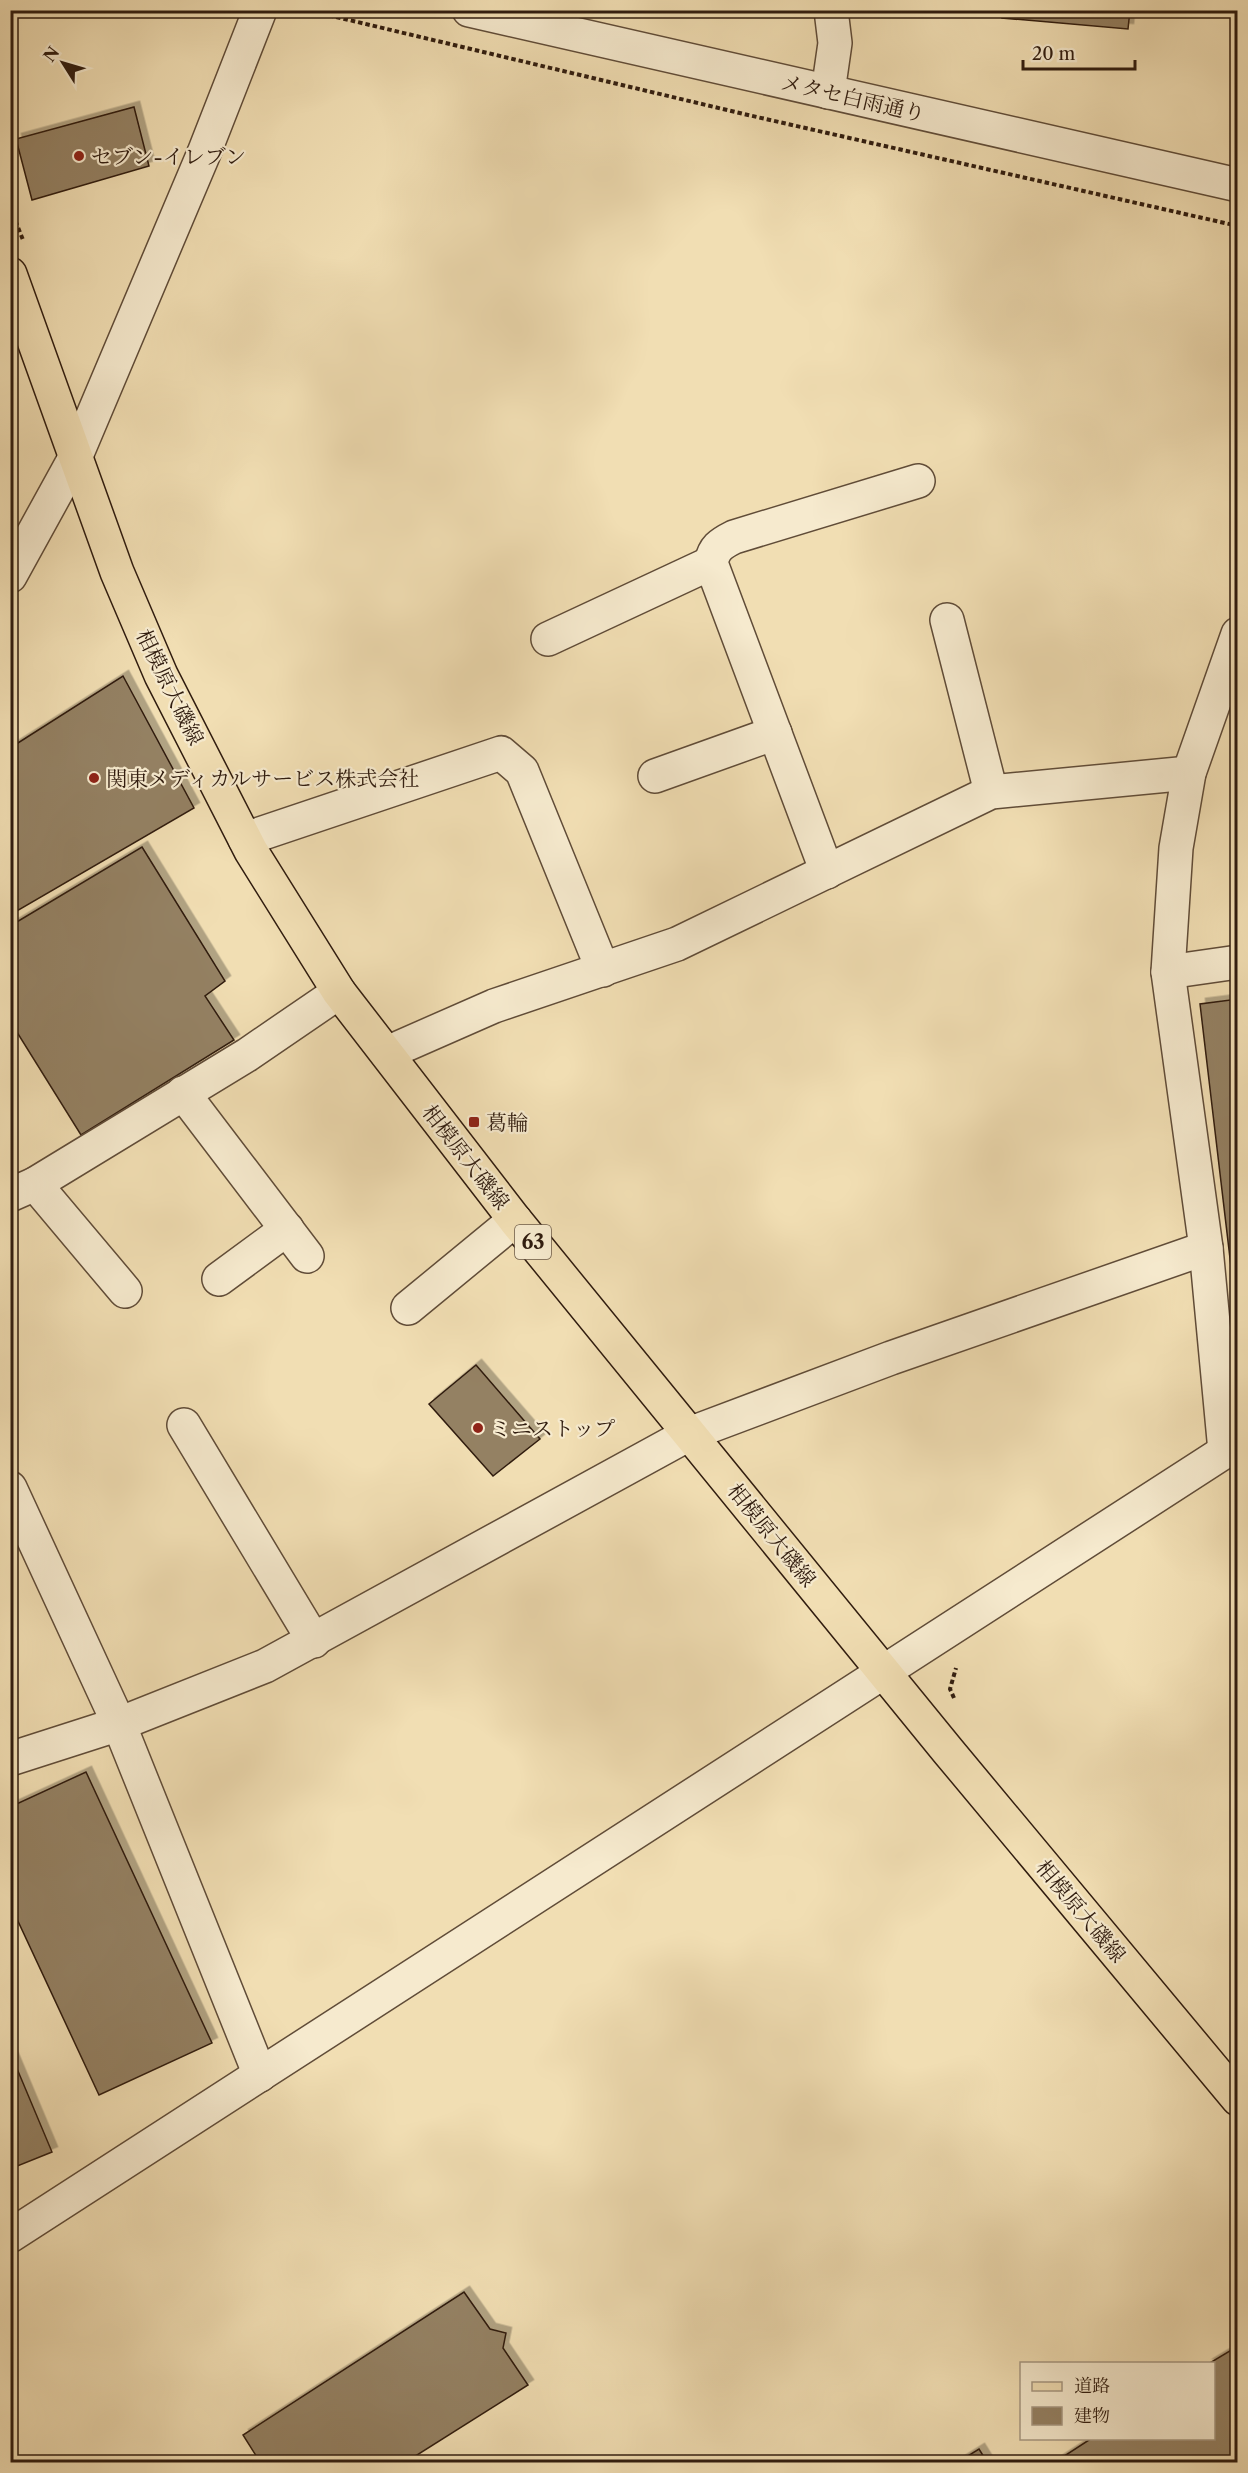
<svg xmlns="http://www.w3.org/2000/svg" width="1248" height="2473" font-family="'Libre Caslon Text','Noto Serif JP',serif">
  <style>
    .building { fill: #948164; stroke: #301c0f; stroke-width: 1.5; filter: url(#shadow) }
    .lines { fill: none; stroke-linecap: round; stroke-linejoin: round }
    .minor-casing { stroke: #604c38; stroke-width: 36 }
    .major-casing { stroke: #301c0f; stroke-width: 36 }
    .path { stroke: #301c0f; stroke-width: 4; stroke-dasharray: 4.5 3; stroke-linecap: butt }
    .minor { stroke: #f6eace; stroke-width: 33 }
    .major { stroke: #f1deb3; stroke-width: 33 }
    .poi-dot { fill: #8f2418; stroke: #f6eace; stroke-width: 2 }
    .labels { text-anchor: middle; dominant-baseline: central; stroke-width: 4.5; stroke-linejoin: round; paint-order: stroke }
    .shield { fill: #f6eace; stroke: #6b5a48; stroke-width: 1.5 }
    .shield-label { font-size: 20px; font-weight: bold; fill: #301c0f }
    .street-label { font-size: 21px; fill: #301c0f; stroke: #f6eace }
    .poi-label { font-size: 21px; fill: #301c0f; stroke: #f6eace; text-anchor: start }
  </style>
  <defs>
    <filter id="shadow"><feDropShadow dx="5.5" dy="-5.5" stdDeviation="0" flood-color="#0004"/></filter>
  </defs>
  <rect width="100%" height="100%" fill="#f1deb3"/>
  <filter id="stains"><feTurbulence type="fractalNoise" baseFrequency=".00333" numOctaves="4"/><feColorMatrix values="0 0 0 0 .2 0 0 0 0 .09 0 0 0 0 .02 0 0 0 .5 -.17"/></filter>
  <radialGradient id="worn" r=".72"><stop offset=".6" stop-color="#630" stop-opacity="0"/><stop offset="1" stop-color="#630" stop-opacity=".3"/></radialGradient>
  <g class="building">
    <polygon points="1003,10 1130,10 1128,29 1002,18"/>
    <polygon points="134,107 149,166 32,200 16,139"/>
    <polygon points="123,676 194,808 10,915 10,748"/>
    <polygon points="142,847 225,981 205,996 234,1040 81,1135 10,1021 10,926"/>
    <polygon points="1238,999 1238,1309 1236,1309 1200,1004"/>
    <polygon points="476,1365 540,1439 493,1476 429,1404"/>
    <polygon points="86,1772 212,2043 99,2095 10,1904 10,1807"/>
    <polygon points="10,2052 52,2152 10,2169"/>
    <polygon points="464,2292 490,2329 506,2333 503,2348 528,2385 406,2462 260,2462 243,2435"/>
    <polygon points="1238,2346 1238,2462 1055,2462 1092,2438 1214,2438 1214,2364 1208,2364"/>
    <polygon points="979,2449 987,2462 958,2462"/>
  </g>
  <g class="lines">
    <g class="minor-casing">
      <g id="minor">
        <polyline points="469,10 1238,185"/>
        <polyline points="828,92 835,43 831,10"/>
        <polyline points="10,576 75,458 204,153 260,10"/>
        <polyline points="947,620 991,792"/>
        <polyline points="548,639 711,563"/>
        <polyline points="655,776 775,733"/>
        <polyline points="245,839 501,753 522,771 603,970"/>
        <path d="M827,872L711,563C714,548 720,544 734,537L918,481"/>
        <polyline points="1168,972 1238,962"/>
        <polyline points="387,1053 494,1006 677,944 991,792 1189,773"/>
        <polyline points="183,1093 307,1256"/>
        <polyline points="35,1184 125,1291"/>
        <polyline points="10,1195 35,1184 247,1055 339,992"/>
        <polyline points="219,1279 287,1229"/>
        <polyline points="408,1308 515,1220"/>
        <polyline points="184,1425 314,1641"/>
        <polyline points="1225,1451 1206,1248 1168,972 1176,848 1189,773 1238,634"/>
        <polyline points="10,1488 119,1724 260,2075"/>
        <polyline points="10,1759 119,1724 265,1666 689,1434 891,1358 1206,1248"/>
        <polyline points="10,2236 1238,1443"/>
      </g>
    </g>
    <g class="major-casing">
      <polyline id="major" points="10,274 117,572 161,675 251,851 339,992 515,1220 948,1751 1238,2099"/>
    </g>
    <g class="path">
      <polyline points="307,10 748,115 1238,226"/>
      <polyline points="10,207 23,240"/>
      <polyline points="954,1698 950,1689 956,1668"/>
    </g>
    <use href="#minor" class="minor"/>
    <use href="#major" class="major"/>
  </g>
  <g class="poi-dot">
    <circle cx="79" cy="156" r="6"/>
    <circle cx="94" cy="778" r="6"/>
    <rect x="468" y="1116" width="12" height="12" rx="3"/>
    <circle cx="478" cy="1428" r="6"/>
  </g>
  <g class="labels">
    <rect class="shield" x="515" y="1225" width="36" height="34" rx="4.5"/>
    <g class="shield-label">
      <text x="533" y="1242">63</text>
    </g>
    <g class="street-label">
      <text transform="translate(853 98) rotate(13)">メタセ白雨通り</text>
      <text transform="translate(170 687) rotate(64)">相模原大磯線</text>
      <text transform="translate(466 1157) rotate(52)">相模原大磯線</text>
      <text transform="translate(772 1535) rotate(51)">相模原大磯線</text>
      <text transform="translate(1081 1911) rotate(50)">相模原大磯線</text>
    </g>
    <g class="poi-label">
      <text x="91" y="156">セブン-イレブン</text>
      <text x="106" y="778">関東メディカルサービス株式会社</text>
      <text x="486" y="1122">葛輪</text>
      <text x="490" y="1428">ミニストップ</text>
    </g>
  </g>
  <rect width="1248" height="2473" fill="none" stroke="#f1deb3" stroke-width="36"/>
  <rect x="12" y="12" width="1224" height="2449" fill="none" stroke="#301c0f" stroke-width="3"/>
  <rect x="18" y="18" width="1212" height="2437" fill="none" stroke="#301c0f" stroke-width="1.5"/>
  <rect x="1020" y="2362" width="195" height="78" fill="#f6eace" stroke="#a79882" stroke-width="1.5"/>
  <rect x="1032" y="2382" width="30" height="9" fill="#f1deb3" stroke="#a79882" stroke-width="1.5"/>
  <text x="1074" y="2392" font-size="18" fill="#301c0f">道路</text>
  <rect x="1032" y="2407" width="30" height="18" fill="#948164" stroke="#a79882" stroke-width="1.5"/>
  <text x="1074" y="2422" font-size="18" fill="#301c0f">建物</text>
  <g transform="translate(63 63) rotate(307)" stroke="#f6eace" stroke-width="4.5" paint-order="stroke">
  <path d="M0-4.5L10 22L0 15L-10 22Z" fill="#301c0f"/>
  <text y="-9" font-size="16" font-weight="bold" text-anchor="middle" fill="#301c0f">N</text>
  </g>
  <path d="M1023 60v9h112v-9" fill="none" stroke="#301c0f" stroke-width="3"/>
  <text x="1032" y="60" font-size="18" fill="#301c0f" stroke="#f6eace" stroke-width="4.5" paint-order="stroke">20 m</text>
  <rect width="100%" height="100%" filter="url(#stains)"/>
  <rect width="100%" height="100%" fill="url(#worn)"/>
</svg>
